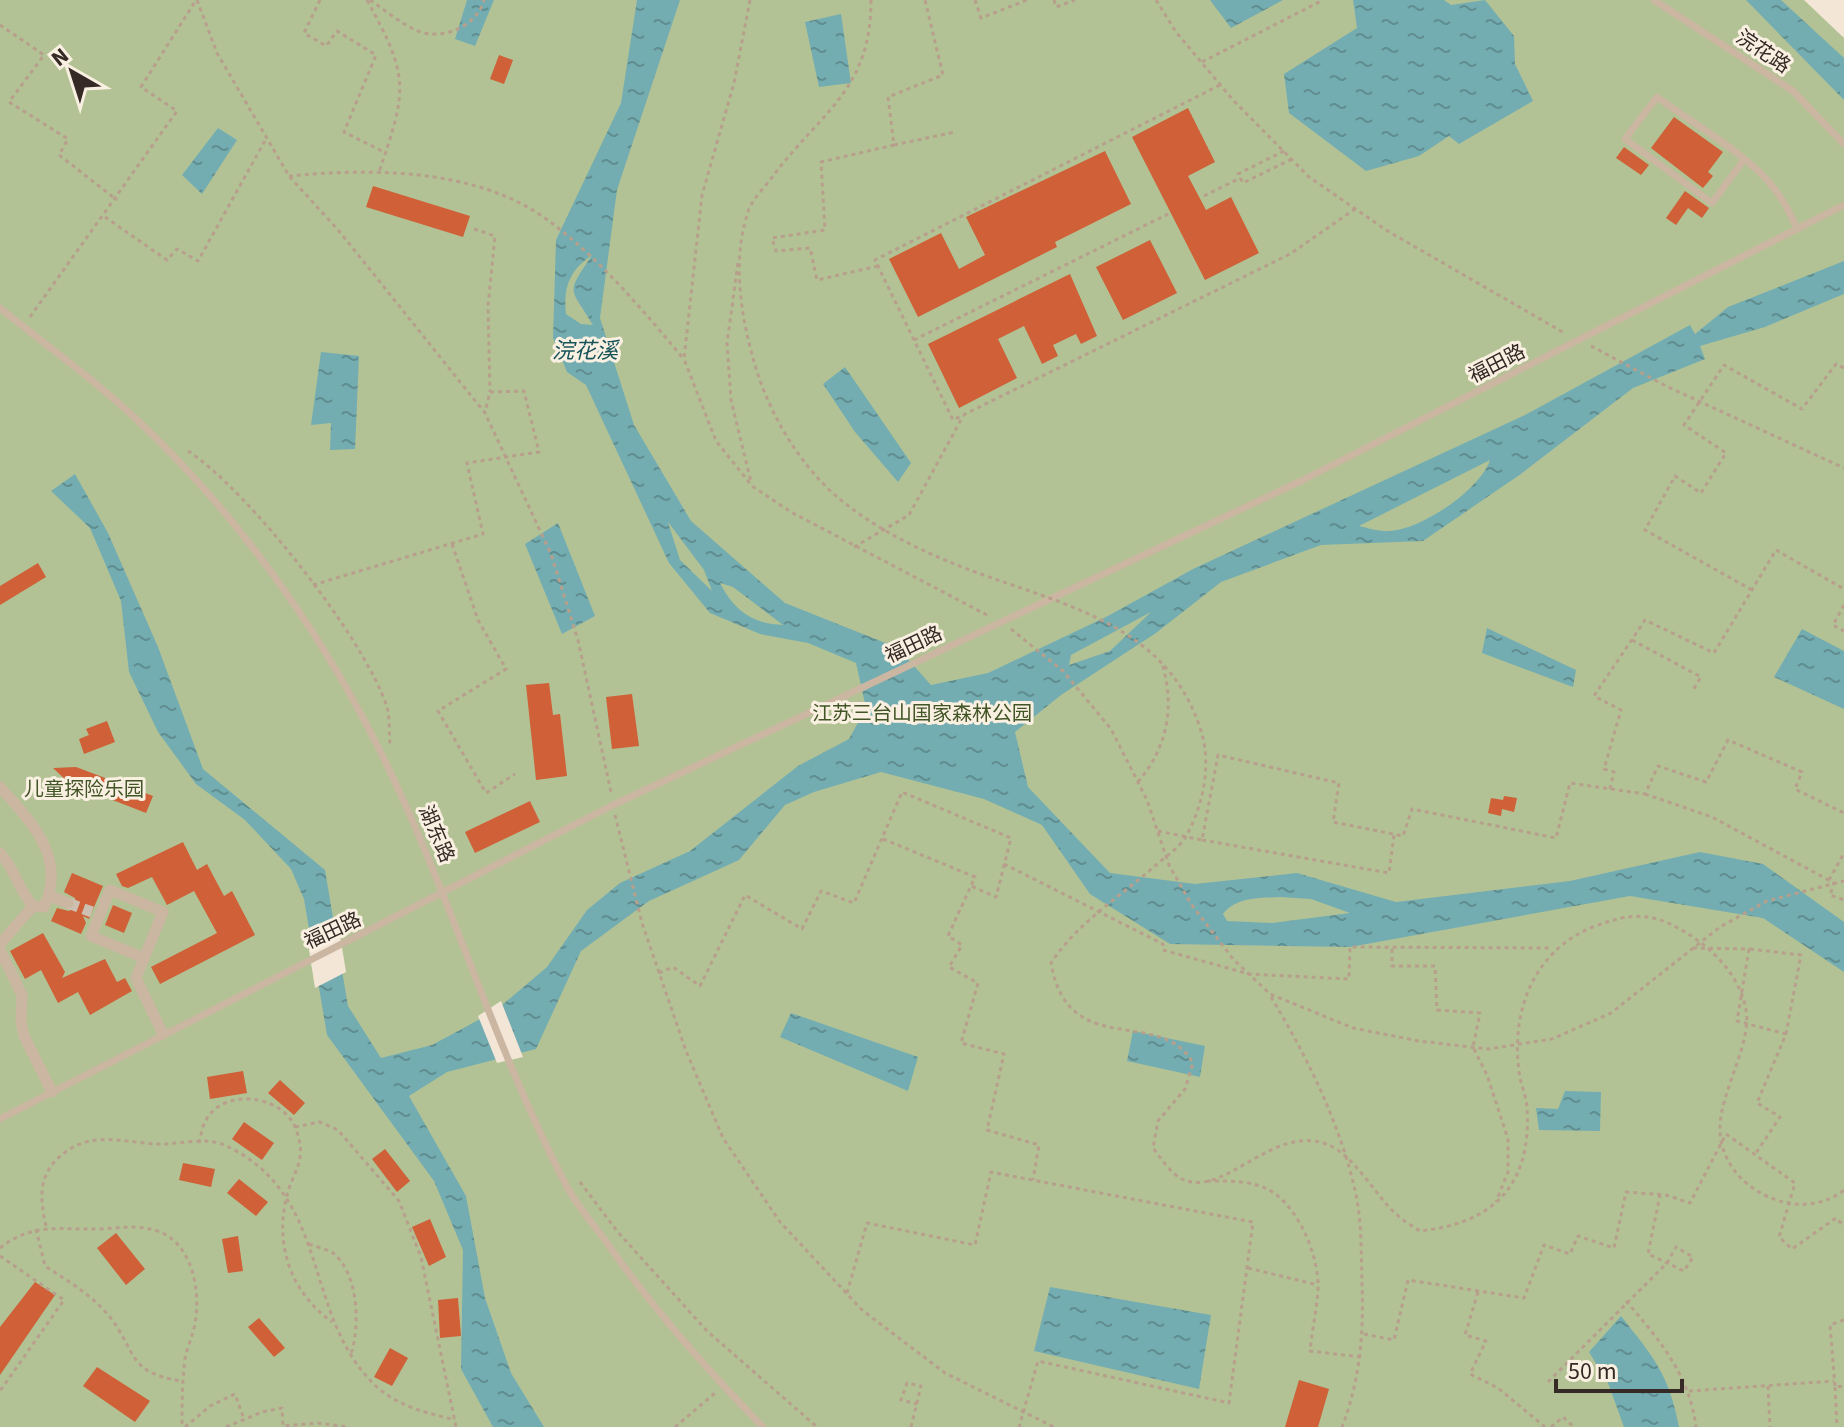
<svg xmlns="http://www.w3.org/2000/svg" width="1844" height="1427" font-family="'Source Sans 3','Noto Sans SC',sans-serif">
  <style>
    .green { fill: #b2c295 }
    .water { fill: url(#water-ripples); fill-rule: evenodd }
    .pier { fill: #f3e6d6 }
    .building { fill: #cf6037 }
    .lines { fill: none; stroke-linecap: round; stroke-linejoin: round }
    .pedestrian-tunnel { stroke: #cdc0b3; stroke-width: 11; stroke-dasharray: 11 5.5; stroke-linecap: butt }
    .path { stroke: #b79f8c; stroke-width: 3; stroke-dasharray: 4 4; stroke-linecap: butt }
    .service { stroke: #cbb6a1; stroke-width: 7 }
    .pedestrian { stroke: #cbb6a1; stroke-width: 11 }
    .path-bridge { stroke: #b79f8c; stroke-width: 3; stroke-dasharray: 4 4; stroke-linecap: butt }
    .labels { text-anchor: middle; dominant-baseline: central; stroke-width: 6; stroke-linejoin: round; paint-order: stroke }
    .street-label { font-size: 20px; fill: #352a25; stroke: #faf0e2 }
    .park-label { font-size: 20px; fill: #425527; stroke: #faf0e2 }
    .water-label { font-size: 22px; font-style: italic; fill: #175359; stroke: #faf0e2 }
  </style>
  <defs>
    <pattern id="water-ripples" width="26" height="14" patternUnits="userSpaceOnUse" patternTransform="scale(2)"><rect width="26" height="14" fill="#73adb1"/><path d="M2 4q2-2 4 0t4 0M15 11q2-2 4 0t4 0" fill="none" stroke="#5f8d90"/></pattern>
  </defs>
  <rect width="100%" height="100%" fill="#f3e6d6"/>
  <polygon class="green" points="0,0 1804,0 1844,38 1844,1427 0,1427"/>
  <g class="water">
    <polygon points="467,0 494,0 475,46 455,39"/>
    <path d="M637,0H680L617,190L600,318L634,425L691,521L785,603L898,648L931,685L988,673L1106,617L1193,569L1525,415L1690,325L1695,334L1728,307L1844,261V294L1765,327L1700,346L1705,359L1633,388L1518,476L1423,541L1321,545L1221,582L1156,633L1061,695L1015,732L1028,787L1110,873L1195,884L1297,873L1396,902L1570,881L1700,852L1763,864L1844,922V972L1763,918L1630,896L1350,947L1170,944L1090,894L1042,825L984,799L881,772L814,792L785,805L739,860L649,901L581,951L536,1049L447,1072L409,1096L466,1196L485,1298L511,1373L544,1427H493L461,1369L463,1250L434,1181L327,1035L304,899L291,869L245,820L196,784L158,732L129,672L121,601L90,528L51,491L75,474L108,533L158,647L203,769L325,870L348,1006L381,1058L432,1045L495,1011L547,967L587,910L620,883L690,851L798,766L849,739L866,708L856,663L808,643L760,634L710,613L669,563L586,385L567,372L553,338L556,240L621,103ZM592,255C565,296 570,286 593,325L581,324L566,314C563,287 570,270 592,255ZM1490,460C1480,490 1422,529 1390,531C1380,532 1368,528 1359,526ZM668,522L704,570L712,591L680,560ZM720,583L733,587L783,625C753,624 734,611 720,583ZM1151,612L1110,651L1069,665L1071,655ZM1280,897L1311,899L1350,913L1272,923L1227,921L1223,914C1236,897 1260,898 1280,897Z"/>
    <polygon points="1210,0 1283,0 1231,28"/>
    <polygon points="1353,0 1444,0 1451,5 1485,0 1514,36 1515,64 1533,101 1459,144 1449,136 1419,156 1366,171 1289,113 1284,74 1357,28"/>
    <polygon points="1746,0 1781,0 1844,58 1844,100"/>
    <polygon points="841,14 851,83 819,87 805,22"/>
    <polygon points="218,128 237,140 202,194 182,175"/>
    <polygon points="321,352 359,356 355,449 330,450 331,423 311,425"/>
    <polygon points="845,367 911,463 898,482 855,432 823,384"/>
    <polygon points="558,523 595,616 562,634 525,544"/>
    <polygon points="1487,628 1576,670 1573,687 1482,653"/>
    <polygon points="1802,629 1844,651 1844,709 1774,677"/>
    <polygon points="791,1013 918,1057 908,1091 780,1037"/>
    <polygon points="1133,1031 1205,1046 1200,1077 1127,1061"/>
    <polygon points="1565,1091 1601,1092 1600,1131 1539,1130 1536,1108 1558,1109"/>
    <polygon points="1050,1287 1211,1315 1199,1389 1034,1351"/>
    <path d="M1621,1316C1654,1358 1669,1374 1679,1427H1624L1608,1383L1589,1352Z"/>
  </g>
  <g class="pier">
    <polygon points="340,935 346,972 315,988 309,950"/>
    <polygon points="501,1001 523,1057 497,1063 478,1016"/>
  </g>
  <g class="building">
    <polygon points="499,55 513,60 504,84 490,79"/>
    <polygon points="1188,108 1215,162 1188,176 1206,210 1231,197 1259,253 1205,280 1132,137"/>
    <polygon points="1674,117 1723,152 1708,172 1713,176 1703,188 1651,148"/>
    <polygon points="1624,147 1649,165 1641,175 1616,158"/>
    <polygon points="1105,151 1131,204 1055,242 1057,247 918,317 889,259 941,233 959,269 985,255 966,217"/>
    <polygon points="373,186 470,216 463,237 366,207"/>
    <polygon points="1685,191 1709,208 1702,218 1688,208 1676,225 1666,218"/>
    <polygon points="1150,240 1177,293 1123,320 1096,267"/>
    <polygon points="1070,274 1097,336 1081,344 1076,334 1053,345 1058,356 1042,364 1024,326 998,339 1017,378 959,408 928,344"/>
    <polygon points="38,563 46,577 0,605 0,586"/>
    <polygon points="549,683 553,715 560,714 567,776 536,780 526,685"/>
    <polygon points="632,694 639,746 612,749 606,697"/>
    <polygon points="107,721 115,742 84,754 79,739 89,735 86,729"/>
    <polygon points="76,767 153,796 146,813 69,783 53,768"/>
    <polygon points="1504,796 1517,798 1514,812 1502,809 1501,816 1488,813 1491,798 1503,800"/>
    <polygon points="530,801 540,822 475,853 465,832"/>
    <polygon points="183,842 197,870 207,864 224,896 232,891 255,935 160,984 151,967 217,933 194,891 167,905 152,877 128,888 122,886 116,874"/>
    <polygon points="72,873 103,886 89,919 83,916 86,923 81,934 51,921 57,908 69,911 76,907 75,898 64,892"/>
    <polygon points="113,905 132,913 124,933 105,925"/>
    <polygon points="43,933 65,972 62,978 105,959 117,982 125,978 132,991 90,1015 78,992 58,1003 41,970 25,979 10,951"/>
    <polygon points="243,1071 247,1093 210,1099 207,1077"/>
    <polygon points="280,1080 305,1103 294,1115 268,1093"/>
    <polygon points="244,1122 274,1143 262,1160 232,1139"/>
    <polygon points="385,1149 410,1181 397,1192 372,1159"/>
    <polygon points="183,1163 215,1169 211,1187 179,1180"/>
    <polygon points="239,1179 268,1202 256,1216 227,1193"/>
    <polygon points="430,1219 446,1257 429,1266 412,1227"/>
    <polygon points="116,1233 145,1269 126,1285 97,1248"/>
    <polygon points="238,1236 243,1271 228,1273 222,1239"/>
    <polygon points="35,1282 55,1295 0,1375 0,1327"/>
    <polygon points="458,1298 461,1336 440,1338 438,1300"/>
    <polygon points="259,1318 285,1348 274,1357 248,1327"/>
    <polygon points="390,1348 408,1358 392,1386 374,1377"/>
    <polygon points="97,1367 150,1401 135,1422 83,1386"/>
    <polygon points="1299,1380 1329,1389 1318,1427 1285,1427"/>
  </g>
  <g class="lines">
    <polyline class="pedestrian-tunnel" points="68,903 92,912"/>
    <g class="path">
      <polyline points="197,0 217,53 289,176 339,231 485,413 551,554 578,640 611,792"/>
      <polyline points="320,0 304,33 326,46 337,31 376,55 344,132 386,153"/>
      <path d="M367,0C410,78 407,90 379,172"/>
      <path d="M370,0C385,10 401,24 418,31C443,41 477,26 484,0"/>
      <polyline points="750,0 734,83 702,195 684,359 716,441 752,486 791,512 987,615"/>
      <polyline points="975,0 981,18 1027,0"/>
      <polyline points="1054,0 1056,7 1075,0"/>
      <polyline points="1156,0 1176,32 1233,100 1309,177 1386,230 1566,334"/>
      <polyline points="0,25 44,55 9,102 68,139 59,155 117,200"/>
      <polyline points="1202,62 1323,0"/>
      <polyline points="1220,85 875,260 953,420 1290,254 1355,209"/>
      <polyline points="894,145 955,132"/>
      <polyline points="1284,151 1238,174 1243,183 1292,159"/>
      <path d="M289,176C373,168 478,168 549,221C600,259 642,309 682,357"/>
      <polyline points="1204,196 1240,178"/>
      <polyline points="105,217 167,260 177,249 198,261 266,139"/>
      <polyline points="474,229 495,236 488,306 490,392"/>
      <polyline points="738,263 727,343 731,400 751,482"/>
      <polyline points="878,266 817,280 810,248 776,251 772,238 825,230 821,162 894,145 888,97 943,75 925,0"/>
      <polyline points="30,317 177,111 141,87 196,0"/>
      <polyline points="914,340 1168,214"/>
      <polyline points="1591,346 1666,386 1844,468"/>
      <path d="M188,451C248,490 365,639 387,707C390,718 389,733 390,744"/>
      <polyline points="452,544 478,620 506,669 438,711 486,793 515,774"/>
      <polyline points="854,547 909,515 963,416"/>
      <polyline points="313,585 483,534 467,463 539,452 524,391 490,392 485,412"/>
      <polyline points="1752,590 1645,530 1675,476 1701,493 1726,453 1684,425 1724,365 1802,409 1836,364 1844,368"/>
      <polyline points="1844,605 1833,625 1844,631"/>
      <polyline points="1011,629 1063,671 1111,729 1147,800 1169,865 1191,904 1233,959 1270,994 1353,1028 1419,1041 1488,1049 1552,1039 1611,1013 1720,927 1767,901 1844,881"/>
      <polyline points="1632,640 1701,677 1693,690"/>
      <path d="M1138,782C1168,746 1175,707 1162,663"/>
      <polyline points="1610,789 1614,772 1604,769 1621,710 1594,696 1645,620 1714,653 1776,550 1844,589"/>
      <polyline points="1645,794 1712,817 1834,883 1830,895 1844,900"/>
      <polyline points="615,815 642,923 686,1051 723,1138 780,1222 862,1310 945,1373 1054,1427"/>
      <polyline points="1158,831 1202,840 1218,755 1339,783 1333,822 1403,836 1412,809 1556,838 1570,783 1645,794 1658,766 1706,782 1728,740 1802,772 1795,789 1844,813"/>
      <polyline points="883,839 975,877 948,936 962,945 949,967 978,983 961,1043 1004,1054 987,1130 1039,1145 1033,1180"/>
      <polyline points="1202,840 1389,873 1394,835"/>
      <polyline points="1004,864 1163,944 1163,950 1249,974 1349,979 1350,947 1549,948"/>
      <polyline points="1829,880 1844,853"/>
      <polyline points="1693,948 1749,949 1737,1021 1786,1034 1757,1103 1780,1117 1756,1153"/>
      <polyline points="1392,949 1392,966 1435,966 1437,1010 1480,1013 1473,1047 1487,1075 1508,1139 1508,1172 1496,1202"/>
      <polyline points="1750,949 1801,955 1786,1034"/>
      <polyline points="659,973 673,967 700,986 745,895 802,929 821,891 854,903 902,792 1011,838 996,897 971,886"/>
      <path d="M1271,997C1306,1055 1338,1119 1354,1186C1362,1217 1361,1251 1362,1283C1364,1333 1360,1380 1342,1427"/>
      <polyline points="295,1127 320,1122 338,1130 399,1201 421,1257 456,1427"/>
      <path d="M199,1143C201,1136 202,1126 206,1120C225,1086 284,1096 296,1129C308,1163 293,1169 286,1199C275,1248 292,1293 332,1322"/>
      <path d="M1207,1181C1229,1181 1255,1180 1274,1193C1300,1211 1319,1257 1318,1288C1317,1309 1312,1330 1310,1351L1361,1357"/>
      <polyline points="580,1182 617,1231 707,1331 817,1427"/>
      <path d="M46,1226C39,1196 38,1171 67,1151C93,1132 125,1142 155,1144C174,1145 204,1137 222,1144C334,1193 300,1316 377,1387C399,1407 428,1413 455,1420"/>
      <path d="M36,1229L45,1266C68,1281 92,1295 110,1317C138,1354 127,1372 181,1381"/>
      <path d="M309,1244C316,1247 327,1249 333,1253C359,1274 360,1326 351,1354"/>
      <path d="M0,1248C33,1222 60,1230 99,1229C121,1228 140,1224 160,1232C193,1245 201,1293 195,1323C193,1336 187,1347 185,1359C182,1382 182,1404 182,1427"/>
      <polyline points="0,1256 64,1300 0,1391"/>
      <polyline points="1248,1268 1318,1285"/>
      <polyline points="1478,1292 1465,1335 1486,1341 1470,1374 1498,1388 1545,1427"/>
      <polyline points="847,1293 867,1223 975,1245 991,1172 1253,1222 1229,1403 1038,1361 1019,1427"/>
      <path d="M1626,1301C1659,1339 1690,1376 1696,1427"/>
      <polyline points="1844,1320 1830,1325 1835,1387 1844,1386"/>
      <polyline points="1364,1334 1394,1340 1408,1280 1524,1298 1544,1245 1570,1254 1578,1236 1614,1248 1626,1192 1666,1195 1690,1203 1726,1134 1795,1183 1779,1237 1792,1249 1836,1218 1844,1226"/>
      <polyline points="1548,1382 1667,1263 1676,1247 1693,1257 1684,1271 1648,1254 1660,1195"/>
      <polyline points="1768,1386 1770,1427"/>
      <polyline points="1835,1387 1837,1427"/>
      <polyline points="1689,1391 1834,1381"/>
      <polyline points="185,1427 210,1406 235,1394 244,1419"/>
      <polyline points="226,1427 262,1412 282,1408 283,1426 318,1423 348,1427"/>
      <polyline points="675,1427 715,1393"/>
      <polyline points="911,1427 921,1386 907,1383 901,1400 917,1404"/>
      <polyline points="1551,1427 1563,1417 1574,1427"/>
    </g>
    <g class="service">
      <polyline points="1654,0 1793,91 1844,144"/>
      <path d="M1743,161L1712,203L1625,139L1657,97C1693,124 1750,155 1776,191C1785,202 1791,217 1798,229"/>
      <path d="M0,308C44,344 93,378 134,417C232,508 316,624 376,743C449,887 492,1044 567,1187C578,1207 594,1225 607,1243C654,1310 706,1369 763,1427"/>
      <polyline points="0,1119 613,805 1303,480 1844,205"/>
    </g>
    <g class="pedestrian">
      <path d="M0,787C31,822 67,857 44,907L33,906C18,889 15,869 0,853"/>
      <polyline points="50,896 68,903"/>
      <polyline points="0,944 33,906"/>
      <polyline points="0,950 22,995 21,1022 24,1036 52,1092"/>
      <polyline points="144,958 91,936 110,890 163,912 136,978 163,1034"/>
    </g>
    <path class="path-bridge" d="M871,0C871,88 824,110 776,172C768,184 754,197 749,209C732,256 740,312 753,358C767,411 800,467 842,501C873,526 909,545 945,560C1042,602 1165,614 1201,731C1212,765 1203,807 1185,838C1179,848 1165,857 1156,865C1120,897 1078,922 1051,963C1068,1062 1160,1005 1193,1063L1185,1089L1158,1121L1153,1148C1161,1158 1170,1173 1182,1179C1224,1199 1272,1124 1326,1144C1353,1153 1375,1195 1395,1213C1402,1220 1412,1226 1420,1231C1495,1223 1532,1184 1527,1107C1526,1095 1520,1083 1519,1071C1511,1012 1533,951 1593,927C1619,917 1641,911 1668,923C1703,939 1739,970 1746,1010C1752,1043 1720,1093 1720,1128C1719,1187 1798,1227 1844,1190"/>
  </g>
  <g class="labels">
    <g class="street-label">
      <text transform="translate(1763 52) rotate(34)">浣花路</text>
      <text transform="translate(1497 364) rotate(-27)">福田路</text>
      <text transform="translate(914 645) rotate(-25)">福田路</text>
      <text transform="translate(436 834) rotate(67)">湖东路</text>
      <text transform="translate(333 931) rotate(-25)">福田路</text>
    </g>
    <g class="park-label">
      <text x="922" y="714">江苏三台山国家森林公园</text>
      <text x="84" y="790">儿童探险乐园</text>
    </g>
    <g class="water-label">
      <text x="585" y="351">浣花溪</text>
    </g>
  </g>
  <g transform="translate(72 72) rotate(321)" stroke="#faf0e2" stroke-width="6" paint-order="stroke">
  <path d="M0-6L14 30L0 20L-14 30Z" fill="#352a25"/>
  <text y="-12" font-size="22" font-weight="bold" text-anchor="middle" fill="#352a25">N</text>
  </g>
  <path d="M1556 1379v12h126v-12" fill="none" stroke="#352a25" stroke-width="4"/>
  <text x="1568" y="1379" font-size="24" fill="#352a25" stroke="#faf0e2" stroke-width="6" paint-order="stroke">50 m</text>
</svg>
